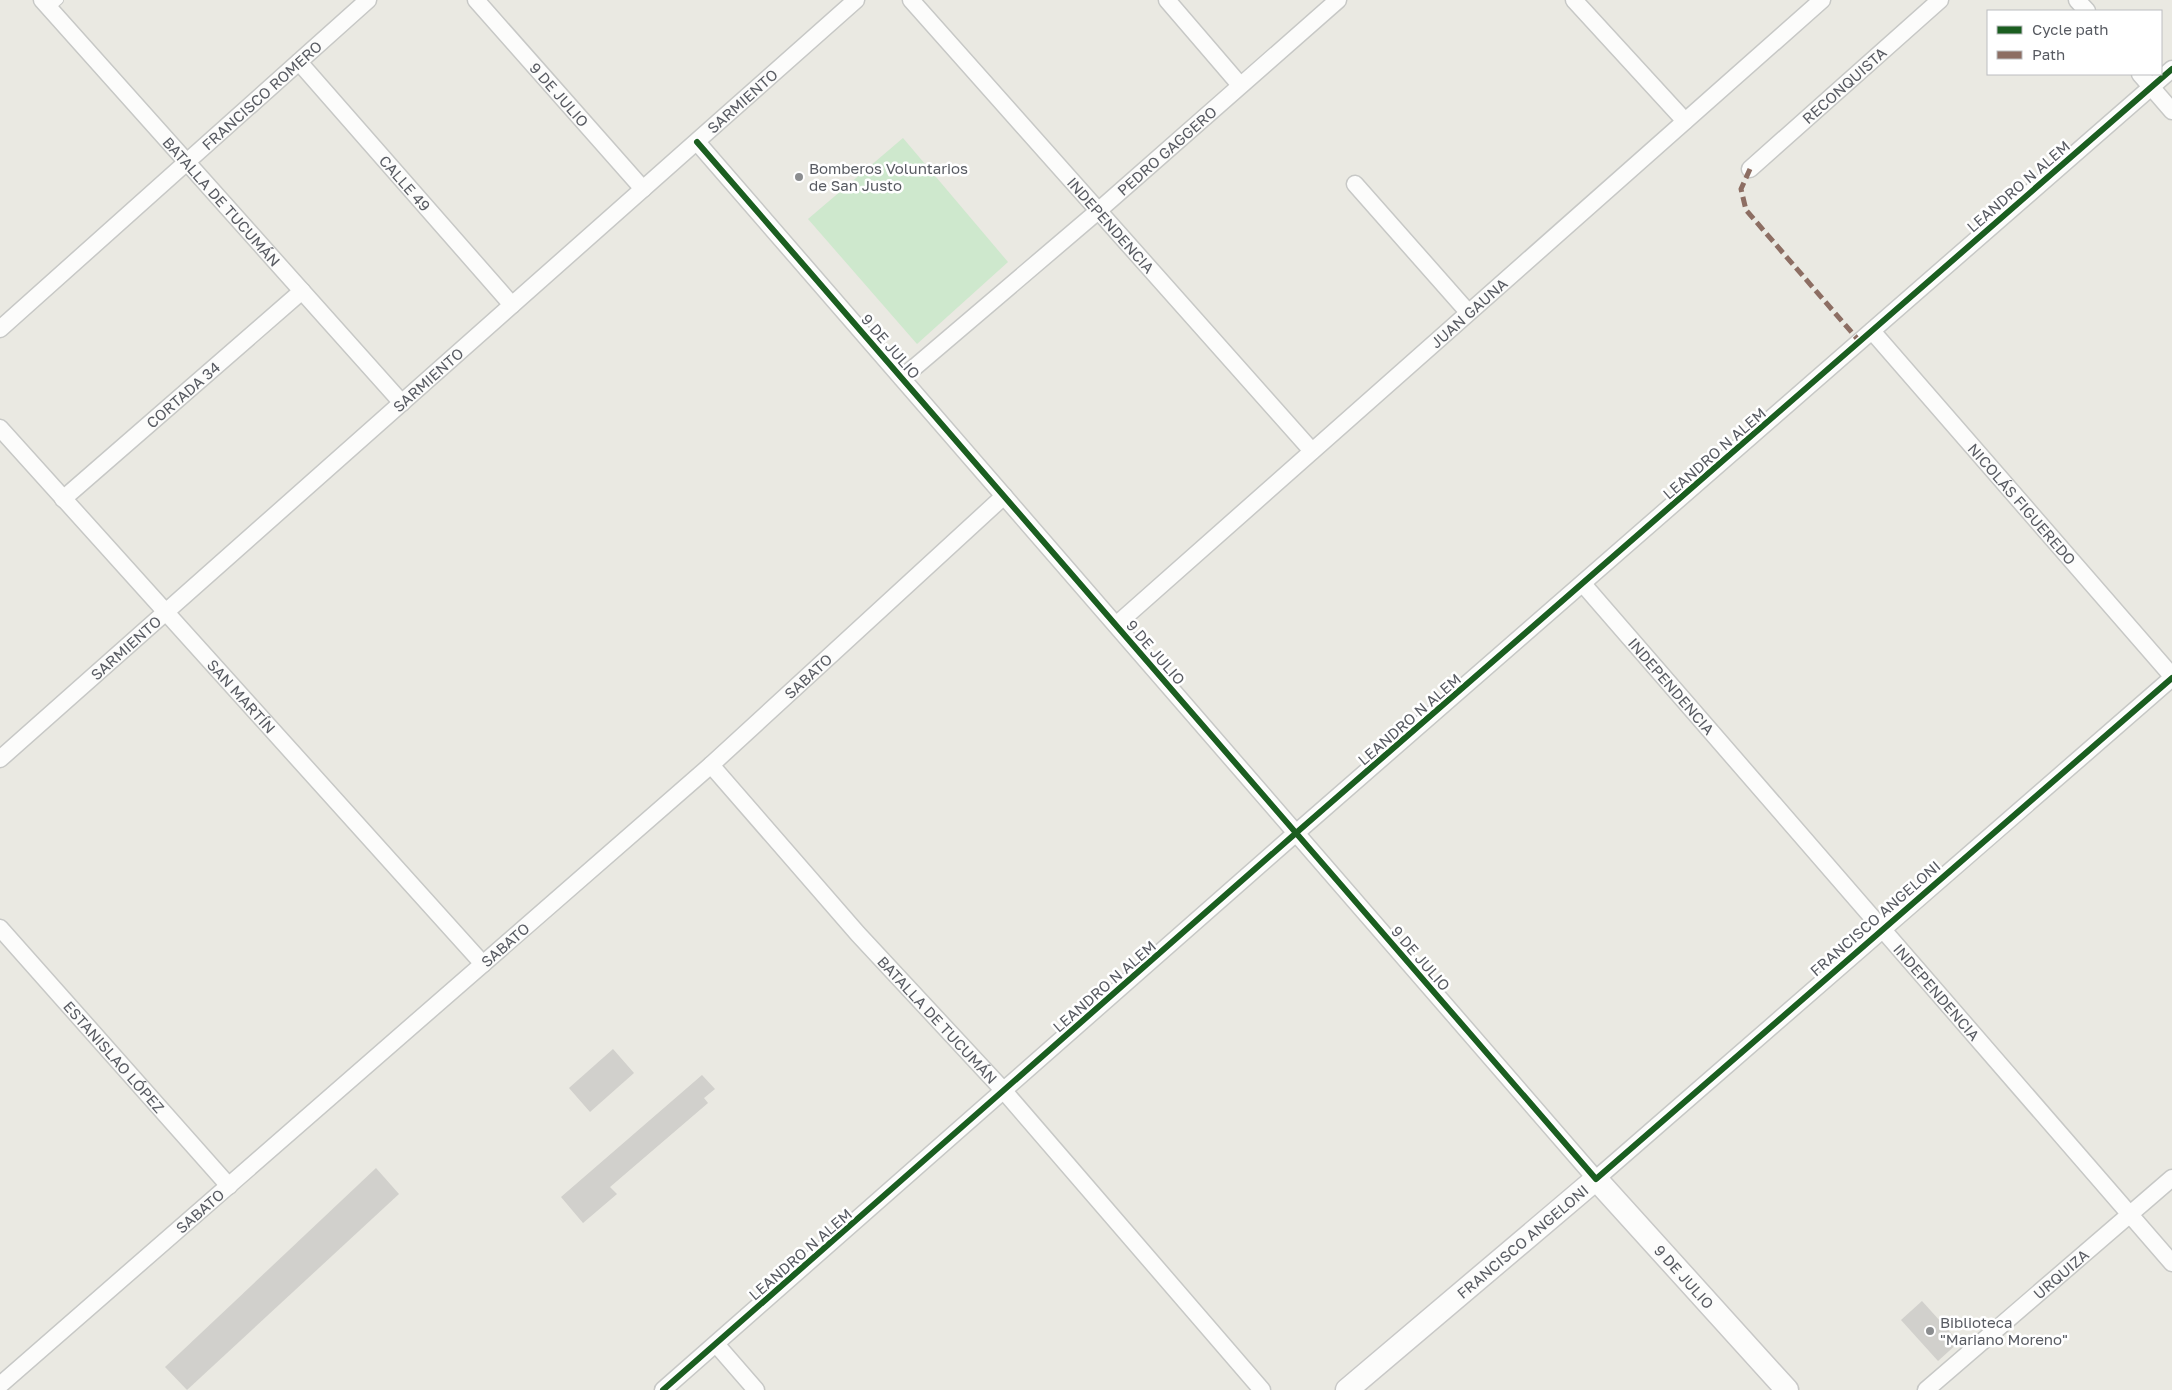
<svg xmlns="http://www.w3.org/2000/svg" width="2172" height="1390" font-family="'Golos Text',sans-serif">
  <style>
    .green { fill: #cee8cd }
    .building { fill: #d1d0cc }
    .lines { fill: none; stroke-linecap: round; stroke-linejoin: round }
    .service-casing { stroke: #c7c8c6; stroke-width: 10 }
    .minor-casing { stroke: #c7c8c6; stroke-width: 19 }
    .secondary-casing { stroke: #c8c8c7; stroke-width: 25 }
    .service { stroke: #fcfcfb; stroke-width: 8 }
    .minor { stroke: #fcfcfb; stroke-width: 16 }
    .secondary { stroke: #fcfcfb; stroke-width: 22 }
    .quiet { stroke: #8d6e63; stroke-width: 5; stroke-dasharray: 10 5; stroke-linecap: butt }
    .cycleway-casing { stroke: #fff; stroke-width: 9 }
    .cycleway { stroke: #1b5e20; stroke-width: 6 }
    .poi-dot { fill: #8b8d8f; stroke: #fff; stroke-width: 2 }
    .labels { text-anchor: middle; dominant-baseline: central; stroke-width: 5; stroke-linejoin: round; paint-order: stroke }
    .street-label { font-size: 15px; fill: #585b62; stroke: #fff }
    .poi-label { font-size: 15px; fill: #585b62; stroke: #fff; text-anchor: start }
  </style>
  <rect width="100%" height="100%" fill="#eae9e2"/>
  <polygon class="green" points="903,138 1008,262 917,344 808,219"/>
  <g class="building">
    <polygon points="613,1049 634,1073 590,1112 569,1088"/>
    <polygon points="702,1075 715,1089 704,1098 708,1103 610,1187 617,1194 583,1223 561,1197"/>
    <polygon points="376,1168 399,1194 187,1390 165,1367"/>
    <polygon points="1922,1301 1959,1342 1938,1361 1901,1320"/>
  </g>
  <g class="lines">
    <g class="service-casing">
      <polyline id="service" points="49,9 59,0"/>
    </g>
    <g class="minor-casing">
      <g id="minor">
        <path id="s1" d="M42,0L402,403"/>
        <path id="s2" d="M476,0L643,189"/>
        <path id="s3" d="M911,0L1312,451"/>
        <polyline points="1167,0 1240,85"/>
        <polyline points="1574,0 1685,121"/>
        <polyline points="2077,0 2087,11"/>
        <path id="s4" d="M299,62L512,305"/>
        <polyline points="2140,74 2172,111"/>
        <polyline points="697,142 1596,1179 2172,678"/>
        <path id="s5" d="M1750,169L1940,0"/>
        <polyline points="1355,184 1468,312"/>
        <path id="s6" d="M0,329L368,0"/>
        <path id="s7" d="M1872,331L2172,676"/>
        <path id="s8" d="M902,378L1098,211L1338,0"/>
        <path id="s9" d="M0,428L483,964"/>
        <path id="s10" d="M63,499L302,291"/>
        <path id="s11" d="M1583,584L2172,1263"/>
        <path id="s12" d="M1116,625L1822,0"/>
        <path id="s13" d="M0,759L856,0"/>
        <path id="s14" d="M711,765L858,934L1004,1091L1262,1390"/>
        <path id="s15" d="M0,928L229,1186"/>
        <polyline points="716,1344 756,1390"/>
        <path id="s16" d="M0,1385L711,765L1004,496"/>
        <polyline points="663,1390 1296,833 2172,69"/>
        <path id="s17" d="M1926,1390L2172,1178"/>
      </g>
    </g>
    <g class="secondary-casing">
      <g id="secondary">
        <path id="s18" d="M1347,1390L1596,1179L1787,1390"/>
      </g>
    </g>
    <use href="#service" class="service"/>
    <use href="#minor" class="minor"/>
    <use href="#secondary" class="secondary"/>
    <polyline class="quiet" points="1750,169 1741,189 1746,210 1860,342"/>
    <g class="cycleway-casing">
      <g id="cycleway">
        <polyline points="697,142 1596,1179 2172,678"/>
        <polyline points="663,1390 1296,833 2172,69"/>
      </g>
    </g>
    <use href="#cycleway" class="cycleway"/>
  </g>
  <g class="poi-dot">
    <circle cx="799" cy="177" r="5"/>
    <circle cx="1930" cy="1331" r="5"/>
  </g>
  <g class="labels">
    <g class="street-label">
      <text stroke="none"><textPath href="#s5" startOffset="126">RECONQUISTA</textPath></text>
      <text stroke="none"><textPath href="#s2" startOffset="126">9 DE JULIO</textPath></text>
      <text stroke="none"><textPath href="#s6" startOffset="351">FRANCISCO ROMERO</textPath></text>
      <text stroke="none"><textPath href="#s13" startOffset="992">SARMIENTO</textPath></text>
      <text stroke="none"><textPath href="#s8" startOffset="349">PEDRO GAGGERO</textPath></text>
      <text stroke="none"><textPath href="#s4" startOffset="161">CALLE 49</textPath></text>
      <text transform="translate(2018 186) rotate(-41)">LEANDRO N ALEM</text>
      <text stroke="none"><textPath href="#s1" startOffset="270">BATALLA DE TUCUMÁN</textPath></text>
      <text stroke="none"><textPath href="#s3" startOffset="301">INDEPENDENCIA</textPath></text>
      <text stroke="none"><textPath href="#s12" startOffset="471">JUAN GAUNA</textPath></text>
      <text transform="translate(891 346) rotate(49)">9 DE JULIO</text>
      <text stroke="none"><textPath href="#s13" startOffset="572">SARMIENTO</textPath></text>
      <text stroke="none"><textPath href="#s10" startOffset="159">CORTADA 34</textPath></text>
      <text transform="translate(1714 453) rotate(-41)">LEANDRO N ALEM</text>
      <text stroke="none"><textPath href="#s7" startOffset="229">NICOLÁS FIGUEREDO</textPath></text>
      <text stroke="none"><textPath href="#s13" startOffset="168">SARMIENTO</textPath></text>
      <text transform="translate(1156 652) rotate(49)">9 DE JULIO</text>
      <text stroke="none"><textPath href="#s16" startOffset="1075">SABATO</textPath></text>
      <text stroke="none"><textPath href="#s11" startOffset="135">INDEPENDENCIA</textPath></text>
      <text stroke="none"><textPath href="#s9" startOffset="361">SAN MARTÍN</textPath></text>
      <text transform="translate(1409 719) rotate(-41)">LEANDRO N ALEM</text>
      <text transform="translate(1875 918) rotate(-41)">FRANCISCO ANGELONI</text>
      <text stroke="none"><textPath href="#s16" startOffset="670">SABATO</textPath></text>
      <text transform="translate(1421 958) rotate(49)">9 DE JULIO</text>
      <text transform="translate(1104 986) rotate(-41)">LEANDRO N ALEM</text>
      <text stroke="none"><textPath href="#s11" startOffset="540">INDEPENDENCIA</textPath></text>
      <text stroke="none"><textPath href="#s14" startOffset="341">BATALLA DE TUCUMÁN</textPath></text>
      <text stroke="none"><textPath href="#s15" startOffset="172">ESTANISLAO LÓPEZ</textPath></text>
      <text stroke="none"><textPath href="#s16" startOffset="265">SABATO</textPath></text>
      <text stroke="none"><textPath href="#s18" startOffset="230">FRANCISCO ANGELONI</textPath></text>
      <text transform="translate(800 1254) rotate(-41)">LEANDRO N ALEM</text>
      <text stroke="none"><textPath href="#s17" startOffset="178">URQUIZA</textPath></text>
      <text stroke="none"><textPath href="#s18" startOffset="458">9 DE JULIO</textPath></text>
    </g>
    <g class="poi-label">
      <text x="809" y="168">Bomberos Voluntarios<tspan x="809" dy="17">de San Justo</tspan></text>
      <text x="1940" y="1322">Biblioteca<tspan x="1940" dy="17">"Mariano Moreno"</tspan></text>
    </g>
  </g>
  <rect x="1987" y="10" width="175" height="65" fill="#ffffff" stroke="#bcbdc0"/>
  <rect x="1997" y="26" width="25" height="8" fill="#1b5e20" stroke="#bcbdc0"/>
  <text x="2032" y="35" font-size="15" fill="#585b62">Cycle path</text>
  <rect x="1997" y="51" width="25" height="8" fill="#8d6e63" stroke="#bcbdc0"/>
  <text x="2032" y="60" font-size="15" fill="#585b62">Path</text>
</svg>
